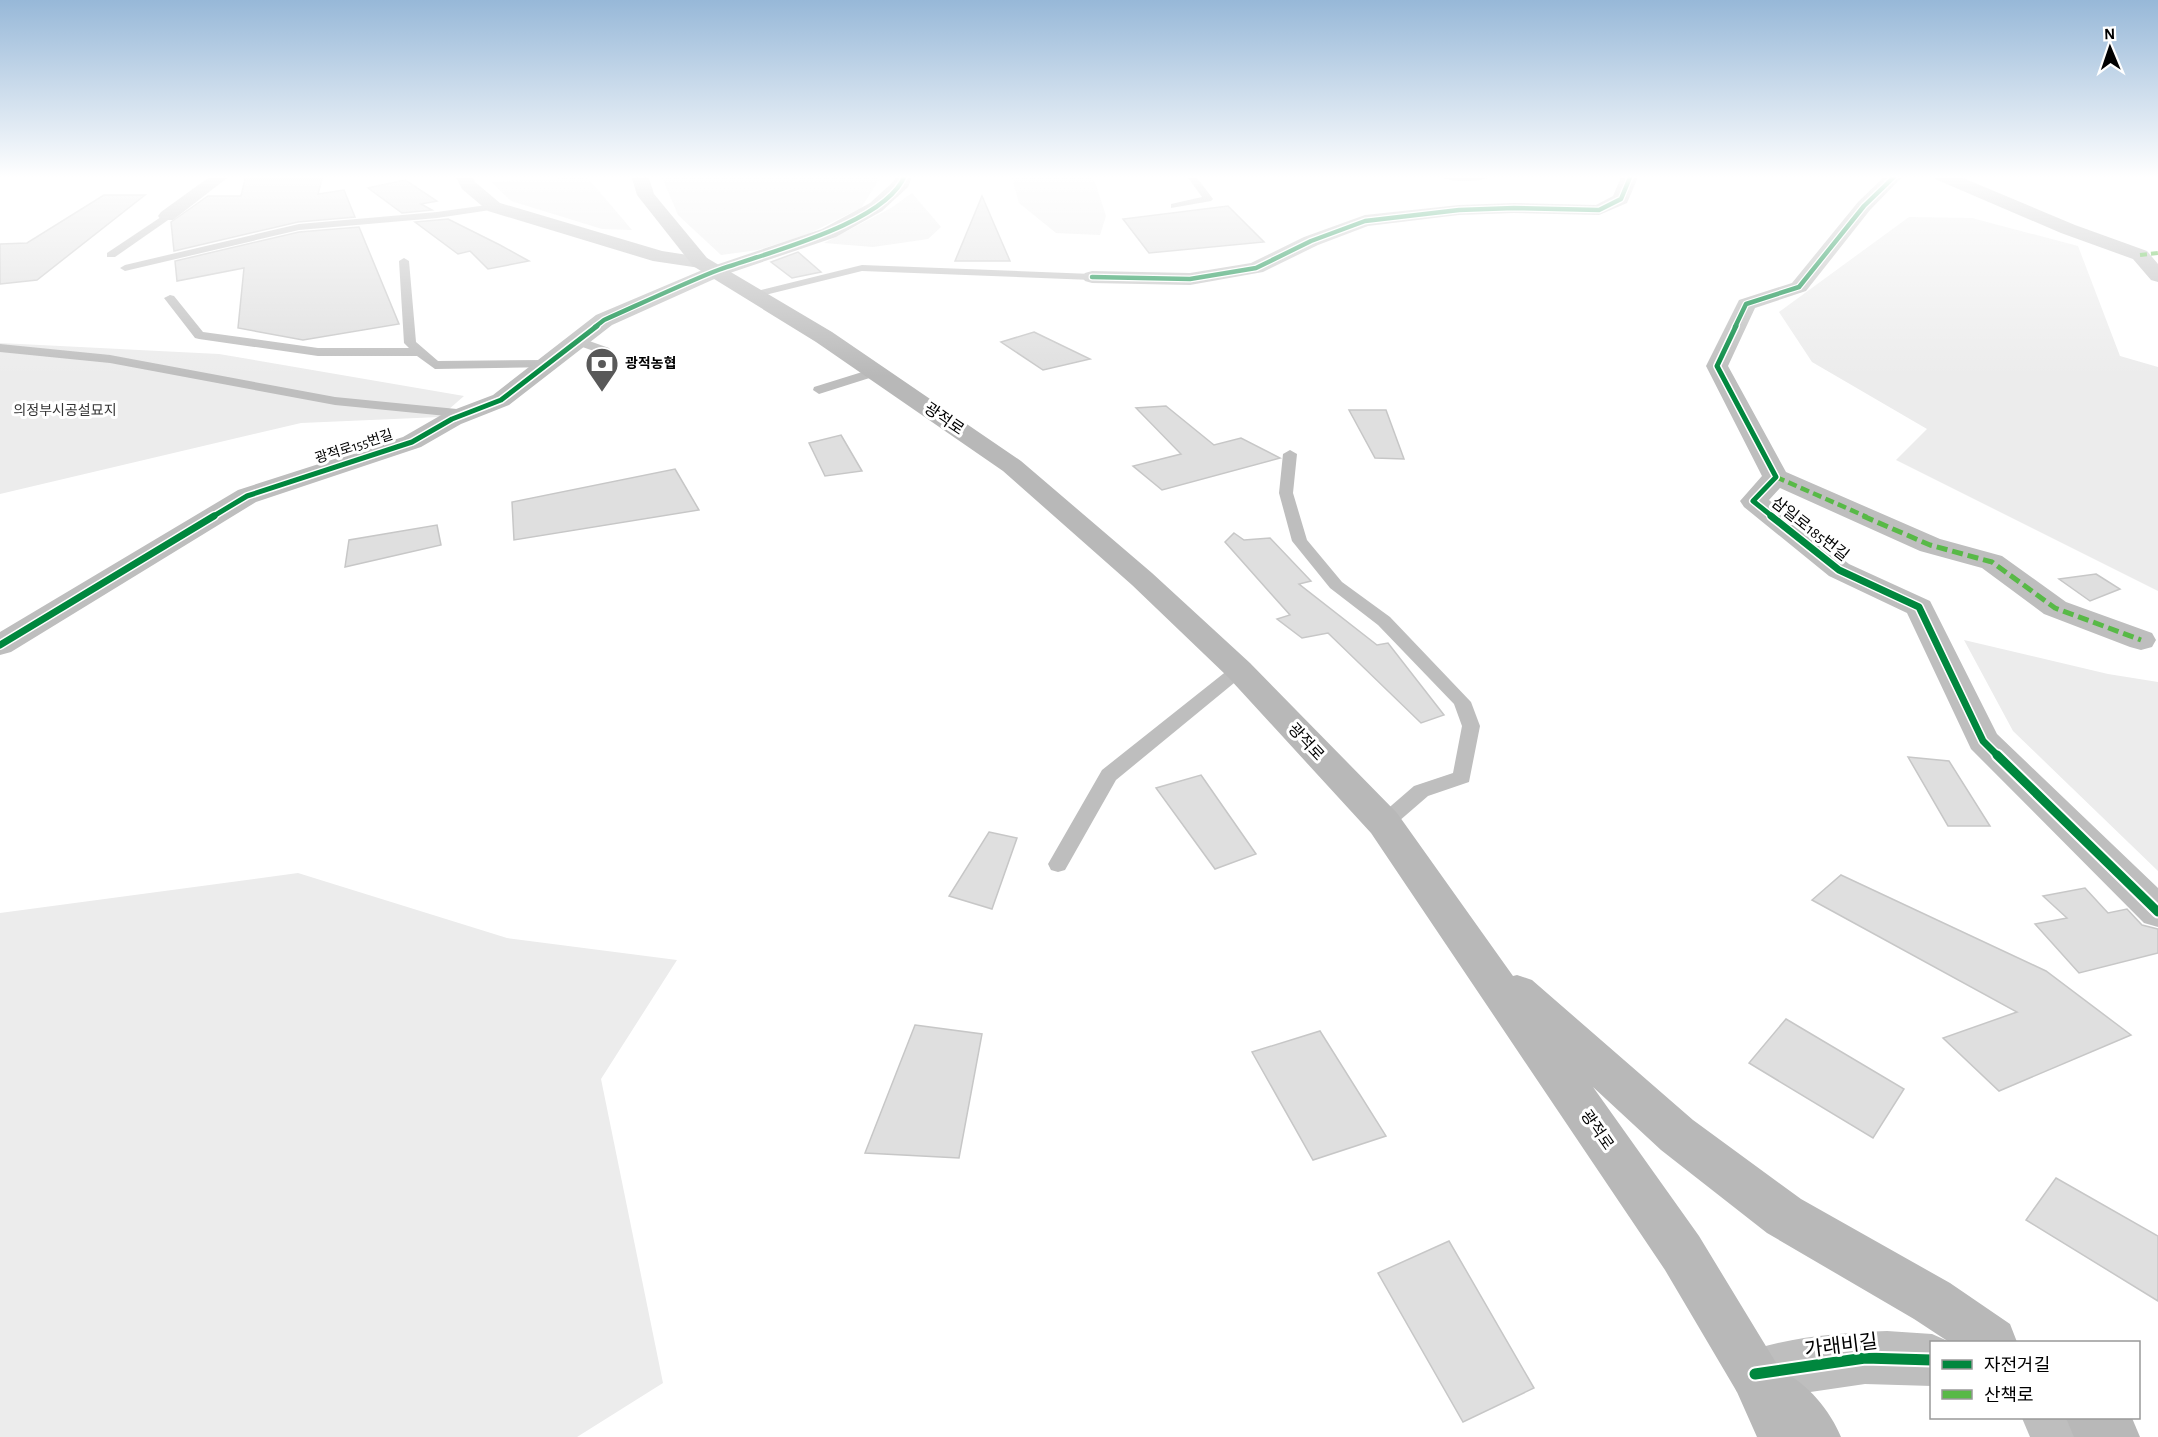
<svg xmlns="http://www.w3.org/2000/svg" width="2158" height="1437" font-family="'Alegreya Sans','Noto Sans KR',sans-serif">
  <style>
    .green { fill: #ececec }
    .building { fill: #dfdfdf; stroke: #c7c7c7; stroke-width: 1.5 }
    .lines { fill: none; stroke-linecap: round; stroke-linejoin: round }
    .lane { fill: #bebebe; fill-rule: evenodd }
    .street { fill: #bebebe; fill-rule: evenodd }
    .secondary { fill: #b8b8b8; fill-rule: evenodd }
    .quiet-far2 { stroke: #58b947; stroke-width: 4; stroke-dasharray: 7 4; stroke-linecap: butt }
    .quiet-far1 { stroke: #58b947; stroke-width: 4.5; stroke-dasharray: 9 4.5; stroke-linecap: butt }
    .quiet { stroke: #58b947; stroke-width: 5; stroke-dasharray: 11 5; stroke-linecap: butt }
    .cycleway-far4-casing { stroke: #fff; stroke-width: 7 }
    .cycleway-far3-casing { stroke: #fff; stroke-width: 8 }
    .cycleway-far2-casing { stroke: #fff; stroke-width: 10 }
    .cycleway-far1-casing { stroke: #fff; stroke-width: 13 }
    .cycleway-casing { stroke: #fff; stroke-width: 15 }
    .cycleway-far4 { stroke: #00873e; stroke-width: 4.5 }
    .cycleway-far3 { stroke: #00873e; stroke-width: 5 }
    .cycleway-far2 { stroke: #00873e; stroke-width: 7 }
    .cycleway-far1 { stroke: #00873e; stroke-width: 9 }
    .cycleway { stroke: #00873e; stroke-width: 11 }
    .labels { text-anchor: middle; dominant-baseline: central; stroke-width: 6; stroke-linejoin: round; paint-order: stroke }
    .far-poi-label { font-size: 14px; font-weight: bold; fill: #000; stroke: #fff; text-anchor: start }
    .far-park-label { font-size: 14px; fill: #333; stroke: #fff }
    .far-street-label { font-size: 14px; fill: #000; stroke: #fff }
    .street-label { font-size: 16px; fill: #000; stroke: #fff }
    .near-street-label { font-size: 20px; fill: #000; stroke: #fff }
  </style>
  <rect width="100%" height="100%" fill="#fff"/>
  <g class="green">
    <polygon points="661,175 882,175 861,208 808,234 758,250 721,255 678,215"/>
    <polygon points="1011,175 1090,175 1095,182 1106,216 1100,235 1056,233 1019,203"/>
    <polygon points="587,177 632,230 602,229 511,201 491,182"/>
    <polygon points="912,193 941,227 928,239 873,247 824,243 891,208"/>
    <polygon points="1909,217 1972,218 2078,246 2120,356 2158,367 2158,591 1896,460 1927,429 1812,362 1779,312"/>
    <polygon points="0,343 219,354 464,396 440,417 301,423 0,494"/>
    <polygon points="1964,640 2108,674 2158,682 2158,871 2013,731"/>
    <polygon points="298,873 507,938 677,960 601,1079 663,1383 577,1437 0,1437 0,913"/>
  </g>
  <g class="building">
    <polygon points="246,175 323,175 318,194 344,190 355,217 298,222 174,251 171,222 208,196 241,196"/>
    <polygon points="405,180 437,201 421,204 432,210 402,213 368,188"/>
    <polygon points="104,195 145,195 37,280 0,284 0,244 27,243"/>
    <polygon points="982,196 1010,261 955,261"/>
    <polygon points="1228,206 1264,242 1149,253 1123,219"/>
    <polygon points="448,219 500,245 529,261 488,269 470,251 458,254 415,222"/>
    <polygon points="359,227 399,324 303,340 238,328 244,268 177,281 175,261 299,232"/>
    <polygon points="798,252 821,272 792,278 771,262"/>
    <polygon points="1034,332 1090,359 1043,370 1001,342"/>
    <polygon points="1166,406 1214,445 1241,438 1280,458 1162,490 1133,466 1181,454 1136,408"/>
    <polygon points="1349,410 1386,410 1404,459 1375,458"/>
    <polygon points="841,435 862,471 825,476 809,443"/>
    <polygon points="675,469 699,510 514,540 512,502"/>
    <polygon points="437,525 441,545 345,567 349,540"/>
    <polygon points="1234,533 1244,540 1270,538 1311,581 1299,584 1377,645 1388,643 1444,715 1421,723 1328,633 1302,638 1277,619 1290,615 1225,542"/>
    <polygon points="2096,574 2120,589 2090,601 2059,579"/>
    <polygon points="1908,757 1949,761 1990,826 1948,826"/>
    <polygon points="1201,775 1256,854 1215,869 1156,788"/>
    <polygon points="989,832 1017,838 992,909 949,896"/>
    <polygon points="1841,875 2046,971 2131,1035 1999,1091 1943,1038 2017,1012 1812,900"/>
    <polygon points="2085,888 2108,913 2127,909 2142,925 2158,929 2158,953 2079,973 2035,924 2067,918 2043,896"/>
    <polygon points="1786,1019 1904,1089 1873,1138 1749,1063"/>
    <polygon points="915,1025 982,1034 959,1158 865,1153"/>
    <polygon points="1320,1031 1386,1136 1313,1160 1252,1052"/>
    <polygon points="2056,1178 2158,1236 2158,1301 2026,1220"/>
    <polygon points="1449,1241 1534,1388 1463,1422 1378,1273"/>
  </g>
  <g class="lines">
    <g class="lane">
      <polygon points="1186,175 1195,175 1213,199 1211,201 1171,208 1171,204 1202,197"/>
      <polygon points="494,204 497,205 497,209 437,218 299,230 125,271 120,268 125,265 299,224 437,212"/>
      <polygon points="167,213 172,216 171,218 115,257 107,257 107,253"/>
      <polygon points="404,258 409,261 416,342 438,361 549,360 553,361 555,364 553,367 435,369 417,356 318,356 199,339 195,338 164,298 170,295 174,296 203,332 318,348 409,348 404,343 399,261"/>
      <polygon points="862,265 1092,274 1097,277 1092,280 862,271 753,298 747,295 749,293"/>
      <polygon points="578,337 609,348 611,351 605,355 574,344 572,341"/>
      <polygon points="0,344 110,355 335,397 467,410 474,414 467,418 335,405 110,363 0,352"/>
      <polygon points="875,368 881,372 879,375 819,394 813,390 814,387"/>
      <polygon points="1290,450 1297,454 1293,493 1307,540 1342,582 1390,617 1471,702 1480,726 1469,782 1428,796 1391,828 1384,830 1377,828 1374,823 1377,818 1414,786 1453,773 1462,726 1454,704 1378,625 1330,588 1292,541 1279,493 1283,454"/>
      <polygon points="1239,664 1245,666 1248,670 1245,674 1116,780 1065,870 1058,872 1051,870 1048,864 1102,770 1233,666"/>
    </g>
    <g class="street">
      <polygon points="212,175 231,175 173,220 161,220 158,216 161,212"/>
      <polygon points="455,175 472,175 475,182 500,203 662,251 707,258 710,262 707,266 700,268 653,261 488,211 462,189"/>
      <polygon points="896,175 913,175 908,187 882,211 836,237 721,276 612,325 509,405 461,424 421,447 256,502 11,652 0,655 0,632 238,490 403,437 443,414 493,395 596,315 707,268 822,229 870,203 894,181"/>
      <path d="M1438,175H1492C1485,183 1445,183 1438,175Z"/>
      <polygon points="1622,175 1639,175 1627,203 1599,215 1514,213 1459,215 1368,226 1318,245 1263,272 1190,285 1092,283 1085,281 1082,277 1085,273 1092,271 1190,273 1251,263 1304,237 1365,215 1459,205 1514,203 1596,205 1613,196"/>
      <polygon points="1886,175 1904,175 1870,210 1806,291 1755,308 1728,366 1786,472 1940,539 2002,556 2066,602 2152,633 2156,640 2152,647 2141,650 2130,647 2044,614 1982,568 1920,551 1780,488 1769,500 1849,564 1930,601 1997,734 2158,888 2158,927 2144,923 1971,749 1907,613 1829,576 1744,507 1740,501 1762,476 1706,366 1739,300 1792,283 1858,202"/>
      <polygon points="1933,175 1956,175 2075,225 2147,251 2158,264 2158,282 2151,280 2133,259 2061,233 1935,179"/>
      <path d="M1887,1331L1932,1334L1950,1342H1932V1386L1865,1384L1755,1400L1737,1392L1729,1374L1737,1356C1780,1337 1840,1333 1887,1331Z"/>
      <polygon points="2022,1418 2100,1418 2109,1437 2030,1437"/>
    </g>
    <g class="secondary">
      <path d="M631,175H648L654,194L707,258L832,332L1021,461L1152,573L1250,663L1397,813L1513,976L1517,975L1532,980L1693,1120L1801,1199L1950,1283L2010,1324L2017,1342H1949L1914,1319L1767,1233L1661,1150L1593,1087L1699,1236L1781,1371C1807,1382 1831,1412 1841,1437H1757L1737,1392L1665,1270L1371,833L1228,677L1132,585L1003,471L816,342L693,266L637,195Z"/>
      <polygon points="2066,1418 2132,1418 2140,1437 2074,1437"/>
    </g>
    <polyline class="quiet-far2" points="2140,255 2158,253"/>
    <polyline class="quiet-far1" points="1776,477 1867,517"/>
    <polyline class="quiet" points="1863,516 1930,545 1992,562 2055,608 2141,640"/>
    <g class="cycleway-far4-casing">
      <g id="cycleway-far4">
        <polyline points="1092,277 1190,279 1256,268 1311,241 1365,221 1459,210 1514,208 1599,210 1621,199 1631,175"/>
        <path d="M595,327L604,320C640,304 676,287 713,272C760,254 886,225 905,175"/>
        <polyline points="1735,327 1746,304 1799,287 1864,206 1896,175"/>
      </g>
    </g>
    <g class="cycleway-far3-casing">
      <g id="cycleway-far3">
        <polyline points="1736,326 1717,366 1776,477 1753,501 1773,517"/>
        <polyline points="212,517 247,496 412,442 452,419 501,400 597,326"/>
      </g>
    </g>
    <g class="cycleway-far2-casing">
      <g id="cycleway-far2">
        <polyline points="1771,516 1839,570 1919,607 1983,741 1999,757"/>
        <polyline points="0,645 214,516"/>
      </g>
    </g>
    <g class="cycleway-far1-casing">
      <polyline id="cycleway-far1" points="1997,755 2158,912"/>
    </g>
    <g class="cycleway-casing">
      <polyline id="cycleway" points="1755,1374 1865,1358 1932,1360"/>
    </g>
    <use href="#cycleway-far4" class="cycleway-far4"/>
    <use href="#cycleway-far3" class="cycleway-far3"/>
    <use href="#cycleway-far2" class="cycleway-far2"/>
    <use href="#cycleway-far1" class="cycleway-far1"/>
    <use href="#cycleway" class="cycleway"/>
  </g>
  <linearGradient id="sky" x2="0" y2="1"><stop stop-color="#97b8d8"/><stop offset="0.47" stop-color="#fff"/><stop offset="1" stop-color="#fff" stop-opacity="0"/></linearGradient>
  <rect width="2158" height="376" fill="url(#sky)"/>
  <defs>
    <g id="bank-pin" transform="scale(1.725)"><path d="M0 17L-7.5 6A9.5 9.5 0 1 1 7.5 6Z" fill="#595959" stroke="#fff"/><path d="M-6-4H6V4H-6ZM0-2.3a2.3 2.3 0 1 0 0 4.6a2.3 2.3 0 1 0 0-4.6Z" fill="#fff"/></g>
  </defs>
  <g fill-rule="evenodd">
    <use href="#bank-pin" x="602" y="364"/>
  </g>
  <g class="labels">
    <g class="far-poi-label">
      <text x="625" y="364">광적농협</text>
    </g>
    <g class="far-park-label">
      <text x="65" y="411">의정부시공설묘지</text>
    </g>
    <g class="far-street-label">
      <text transform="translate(354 447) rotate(-18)">광적로155번길</text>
    </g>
    <g class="street-label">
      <text transform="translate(944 419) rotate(34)">광적로</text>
      <text transform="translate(1810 529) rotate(38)">삼일로185번길</text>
      <text transform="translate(1306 742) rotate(47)">광적로</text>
      <text transform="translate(1597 1130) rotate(55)">광적로</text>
    </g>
    <g class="near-street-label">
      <text transform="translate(1841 1346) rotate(-7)">가래비길</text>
    </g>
  </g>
  <rect x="1930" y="1341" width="210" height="78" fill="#ffffff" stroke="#999999" stroke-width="1.5"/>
  <rect x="1942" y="1360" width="30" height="9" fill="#00873e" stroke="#999999" stroke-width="1.5"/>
  <text x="1984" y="1371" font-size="18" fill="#000000">자전거길</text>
  <rect x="1942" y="1390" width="30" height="9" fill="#58b947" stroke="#999999" stroke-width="1.5"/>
  <text x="1984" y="1401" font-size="18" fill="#000000">산책로</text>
  <g transform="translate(2110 48) rotate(358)" stroke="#ffffff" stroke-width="4.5" paint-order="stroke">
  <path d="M0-4.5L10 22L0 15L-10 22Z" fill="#000000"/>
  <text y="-9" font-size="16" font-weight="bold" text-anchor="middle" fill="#000000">N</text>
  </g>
</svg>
